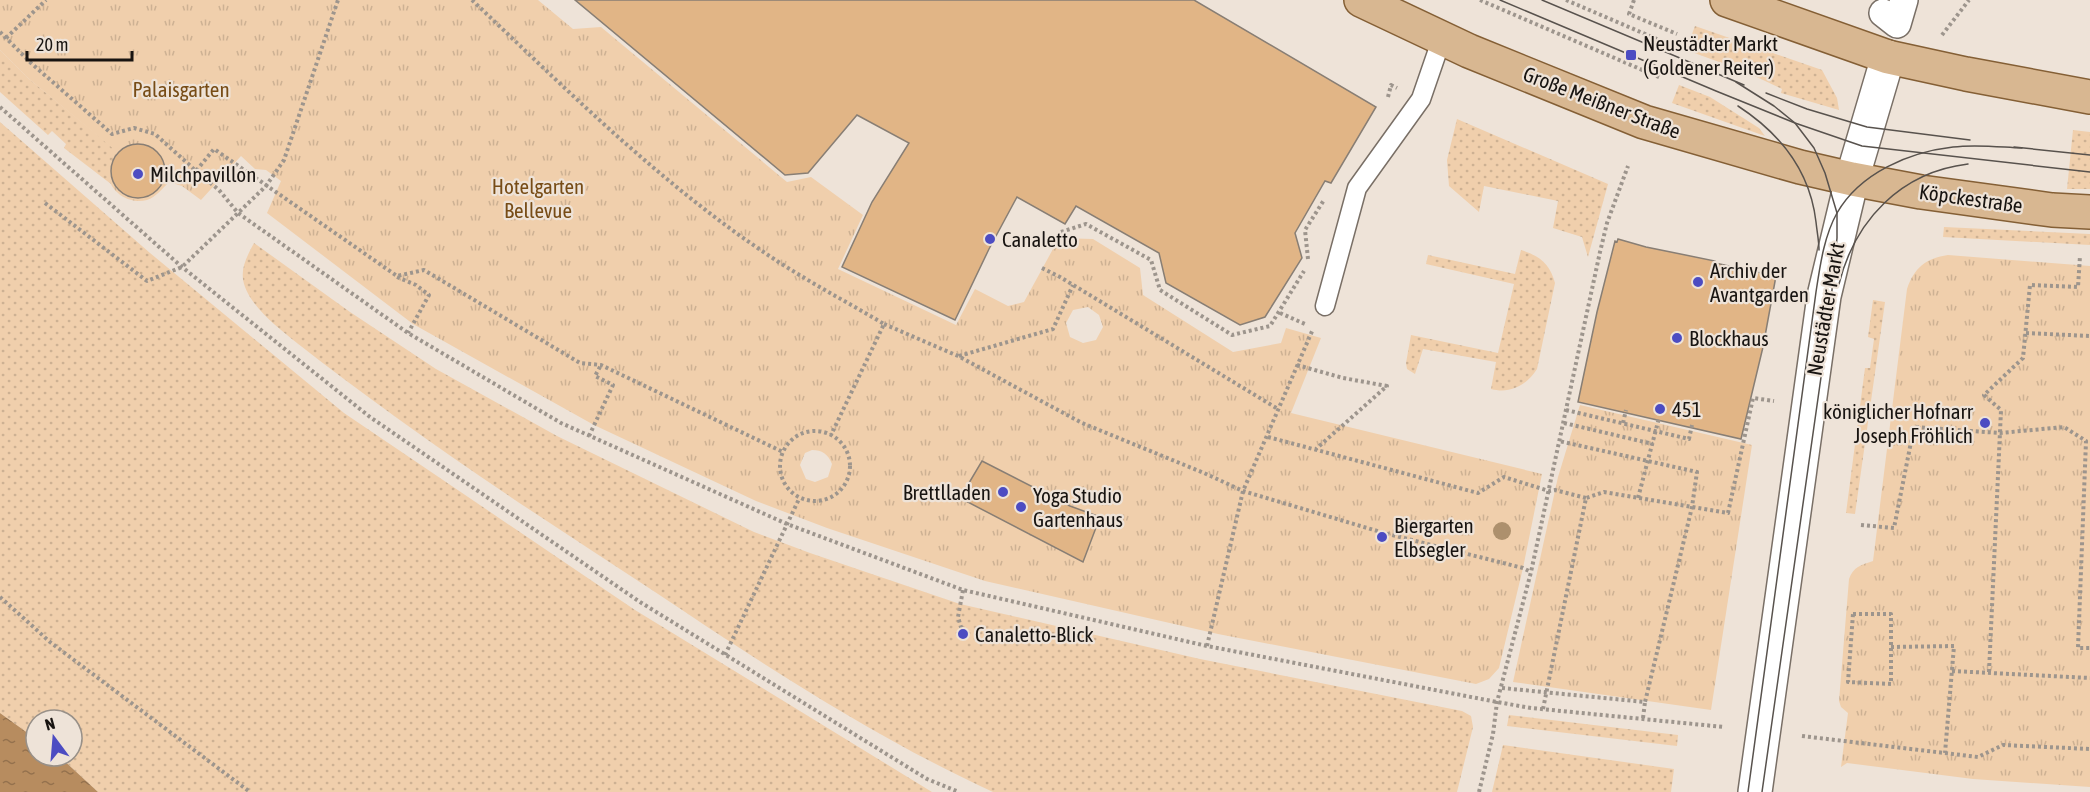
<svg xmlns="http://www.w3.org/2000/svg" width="2090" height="792" font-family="'Asap Condensed',sans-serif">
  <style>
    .grass { fill: url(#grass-dots) }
    .park { fill: url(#park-tufts); fill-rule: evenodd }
    .water { fill: url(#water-ripples) }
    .building { fill: #e1b586; stroke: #887e74; stroke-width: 1.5 }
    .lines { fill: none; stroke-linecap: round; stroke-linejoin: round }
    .service-casing { stroke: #796f66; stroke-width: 21 }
    .pedestrian-casing { stroke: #796f66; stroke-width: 30 }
    .minor-casing { stroke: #796f66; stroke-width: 36 }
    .primary-casing { stroke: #845f35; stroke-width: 36 }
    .path { stroke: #9d958d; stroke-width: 4; stroke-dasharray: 3 3; stroke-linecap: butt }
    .service { stroke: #fff; stroke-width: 18 }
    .pedestrian { stroke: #fff; stroke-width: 27 }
    .minor { stroke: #fff; stroke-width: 33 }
    .primary { stroke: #d8b791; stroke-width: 33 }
    .tram { stroke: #58524d; stroke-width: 1.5 }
    .tree { fill: #ad906d }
    .poi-dot { fill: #4c4cc2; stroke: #eee3d8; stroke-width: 2 }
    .labels { text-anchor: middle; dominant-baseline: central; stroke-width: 4.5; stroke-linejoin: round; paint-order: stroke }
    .poi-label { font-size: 21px; fill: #181411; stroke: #eee3d8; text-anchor: start }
    .park-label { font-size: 21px; fill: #774c16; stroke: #eee3d8 }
    .street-label { font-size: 21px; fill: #181411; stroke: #eee3d8 }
  </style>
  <defs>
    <pattern id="grass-dots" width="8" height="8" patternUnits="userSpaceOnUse" patternTransform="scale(1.5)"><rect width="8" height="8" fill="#f0cfac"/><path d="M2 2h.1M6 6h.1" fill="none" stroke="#cdb193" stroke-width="1.8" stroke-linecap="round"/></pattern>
    <pattern id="park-tufts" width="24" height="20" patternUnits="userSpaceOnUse" patternTransform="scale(1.5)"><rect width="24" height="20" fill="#f0cfac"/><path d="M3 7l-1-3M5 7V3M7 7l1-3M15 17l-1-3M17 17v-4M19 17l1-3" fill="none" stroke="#cdb193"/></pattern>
    <pattern id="water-ripples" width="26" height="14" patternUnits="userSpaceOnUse" patternTransform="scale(1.5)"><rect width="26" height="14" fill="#b78c5f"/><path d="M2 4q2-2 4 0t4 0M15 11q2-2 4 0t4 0" fill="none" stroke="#94714d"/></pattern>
  </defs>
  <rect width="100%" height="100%" fill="#eee3d8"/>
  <g class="grass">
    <polygon points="1695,26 1822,70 1837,98 1839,110 1781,93 1782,89 1744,71 1686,50"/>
    <path d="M0,50L28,78L117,151C109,162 107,171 111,184L64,148L66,144L52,131L48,135L0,92Z"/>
    <polygon points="1679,85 1710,97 1759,128 1765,136 1672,103"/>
    <polygon points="1457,119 1608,184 1588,257 1582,237 1553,228 1558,201 1484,186 1479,212 1449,186 1447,160"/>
    <polygon points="0,122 150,253 344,413 635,610 932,792 98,792 59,756 72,756 72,720 36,720 36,739 0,713"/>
    <polygon points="2073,130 2090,132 2090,189 2067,189"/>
    <polygon points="1944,227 2090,234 2090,245 1943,237"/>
    <path d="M254,243L350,312L436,369L557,436L754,532L810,553L960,604L1200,659L1462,711L1471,716L1473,727L1457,792H993C874,737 764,665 655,592C568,535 481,479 397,418C363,393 330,369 297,343C281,330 264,317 252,300C237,278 242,265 254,243Z"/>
    <path d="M1521,250C1540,256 1550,264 1555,283L1537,369C1526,386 1510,394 1491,389L1496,362L1423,349L1415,374L1407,369L1406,363L1411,335L1498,353L1514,284L1426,264L1428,255L1515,274Z"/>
    <polygon points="1873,300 1885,302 1855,514 1846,513 1865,368 1870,368 1874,339 1868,337"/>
    <polygon points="1509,715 1678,735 1677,746 1507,726"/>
    <polygon points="1503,745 1674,769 1671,792 1492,792"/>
  </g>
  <g class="park">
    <path d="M0,0H538L573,29L601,27L787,182L811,177L863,215L838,269L956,325L975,289L1008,306L1024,302L1059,238L1093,239L1140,268L1143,295L1233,352L1281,343L1286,328L1321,338L1291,413L1542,474L1523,568L1499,668L1489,679L1476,684L1218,634L985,581L827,528L756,501L594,425L413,324L267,213L281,181L266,170L255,169L241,156L201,200L182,186L169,182C162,189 156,197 147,200C129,205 109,192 108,173C107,166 113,157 116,151L28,78L0,50ZM1088,307L1099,315L1103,327L1096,340L1083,343L1070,337L1066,323L1073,310ZM812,450C822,450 828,454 832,464L828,477L815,482L806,479L800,465L805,453Z"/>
    <path d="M1948,255L2090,266V787L1973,779L1847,763L1841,767L1848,713L1841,707L1839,701L1849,579C1853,567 1861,565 1873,561L1907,289C1914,268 1926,258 1948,255Z"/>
    <polygon points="1580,405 1752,445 1711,710 1513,682 1558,477"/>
  </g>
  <polygon class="water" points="0,713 36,739 36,756 59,756 98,792 0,792"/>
  <g class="building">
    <polygon points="575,0 1194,0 1376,107 1331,183 1325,181 1295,233 1302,258 1265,317 1240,325 1166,283 1159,253 1076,206 1065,224 1017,197 989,249 955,320 842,267 872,202 909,143 857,115 808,173 785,175"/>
    <circle cx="138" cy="171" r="27"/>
    <polygon points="1618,239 1646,247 1715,261 1715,263 1776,276 1763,347 1741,439 1578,402 1597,312 1615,241 1617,242"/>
    <polygon points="982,461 1070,506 1100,517 1083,562 960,498"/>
  </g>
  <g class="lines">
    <g class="service-casing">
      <polyline id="service" points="1325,306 1357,188 1421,99 1442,38"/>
    </g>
    <g class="pedestrian-casing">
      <polyline id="pedestrian" points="1883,13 1897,24 1904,0"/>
    </g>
    <g class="minor-casing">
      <polyline id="minor" points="1755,792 1824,296 1852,179 1888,57"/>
    </g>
    <g class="primary-casing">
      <g id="primary">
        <polyline points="1361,0 1469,51 1644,122 1800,167 1852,179 1921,192 2052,210 2090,212"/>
        <polyline points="1727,0 1888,57 1966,74 2090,97"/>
      </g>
    </g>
    <g class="path">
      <path d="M472,0C568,91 663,186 774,259C809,282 847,302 884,324L831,435"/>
      <polyline points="1480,0 1661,78"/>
      <polyline points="1566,0 1673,46"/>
      <polyline points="1634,0 1629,14 1677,34"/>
      <polyline points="0,32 31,63 112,134 134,128 155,134 196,171 214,149 397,276 424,270 580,363 601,365 783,452"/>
      <polyline points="1942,35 1969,0"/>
      <polyline points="6,38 46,0"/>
      <polyline points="1388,97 1391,85 1397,88"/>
      <polyline points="0,107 182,267 370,417 640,602 927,779 959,792"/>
      <polyline points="196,171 219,190 238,213 408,333 561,423 787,524 963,590 1207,646 1497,702 1531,708 1724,727"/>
      <polyline points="45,203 147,281 182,267 266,186 284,160 338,0"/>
      <polyline points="1061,232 1086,224 1151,260 1160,290 1232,335 1270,326 1304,271"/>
      <polyline points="1308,259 1305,230 1324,200"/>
      <polyline points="1042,268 1060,277 1278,409"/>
      <polyline points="397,277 416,285 429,295 408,333"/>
      <polyline points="1280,313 1305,324"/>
      <polyline points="884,324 958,356 1082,423 1204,473 1243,491 1384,533 1523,568 1531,572"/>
      <polyline points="2026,333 2090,336"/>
      <polyline points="959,356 1053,329 1073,285"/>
      <polyline points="1297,365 1343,378 1387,386 1316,449"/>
      <polyline points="1566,410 1689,439 1692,425"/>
      <polyline points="1564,423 1653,444"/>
      <polyline points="1623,423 1626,410"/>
      <circle cx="815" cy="466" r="35"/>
      <polyline points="589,436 613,385 595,376 601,365"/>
      <polyline points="1268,437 1478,493 1504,477 1549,491 1555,490 1586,498"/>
      <polyline points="1638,498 1659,418"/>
      <polyline points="1861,525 1894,528 1914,427 2000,433 2064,427 2086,441 2078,648 2090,648"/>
      <polyline points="0,597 50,642 250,792"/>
      <polygon points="1853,614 1891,614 1891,684 1848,682"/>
      <polyline points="963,634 958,617 963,590"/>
      <polyline points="1207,646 1243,491 1313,329"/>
      <polyline points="1891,647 1954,646 1945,753"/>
      <polyline points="725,655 799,499"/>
      <polyline points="1952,671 2090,678"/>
      <polyline points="1989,672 2001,410 1984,395 2023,358 2030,285 2078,287 2080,256"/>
      <polyline points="1502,688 1645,702 1692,507 1697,472 1559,441"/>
      <polyline points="1543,709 1586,498 1604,492 1728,513 1753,398 1774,401"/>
      <polyline points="1643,718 1645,702"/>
      <polyline points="1802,736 1978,757 2003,745 2090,749"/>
      <polyline points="1479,792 1493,734 1497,702 1531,572 1600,252 1607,223 1628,166"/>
    </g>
    <use href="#service" class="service"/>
    <use href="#pedestrian" class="pedestrian"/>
    <use href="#minor" class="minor"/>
    <use href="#primary" class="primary"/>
    <g class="tram">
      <polyline points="1500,0 1716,91 1795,123 1862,146 2090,172"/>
      <polyline points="1542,0 1744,85"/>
      <polyline points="1736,82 1774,106 1795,123 1814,148 1825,173 1837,213 1837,238 1829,321 1762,792"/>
      <polyline points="1766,93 1807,109 1867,127 1970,140"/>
      <path d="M1738,106C1781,134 1810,171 1816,222C1817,232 1819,241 1819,250"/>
      <polyline points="2014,147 2090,155"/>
      <path d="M1839,284C1855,220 1901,172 1968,164"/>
      <path d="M1748,792L1816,292C1820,266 1824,236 1837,213C1860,173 1909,152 1953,147C1976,144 1999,147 2022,148"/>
    </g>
  </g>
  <circle class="tree" cx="1502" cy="531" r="9"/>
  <g class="poi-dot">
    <rect x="1625" y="49" width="12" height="12" rx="3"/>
    <circle cx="138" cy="174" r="6"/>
    <circle cx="990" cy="239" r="6"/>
    <circle cx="1698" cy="282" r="6"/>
    <circle cx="1677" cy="338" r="6"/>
    <circle cx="1660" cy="409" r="6"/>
    <circle cx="1985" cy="423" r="6"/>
    <circle cx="1003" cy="492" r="6"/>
    <circle cx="1021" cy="507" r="6"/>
    <circle cx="1382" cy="537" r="6"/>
    <circle cx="963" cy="634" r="6"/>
  </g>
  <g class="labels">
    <g class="poi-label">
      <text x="1643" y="43">Neustädter Markt<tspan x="1643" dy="24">(Goldener Reiter)</tspan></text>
      <text x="150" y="174">Milchpavillon</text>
      <text x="1002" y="239">Canaletto</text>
      <text x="1710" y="270">Archiv der<tspan x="1710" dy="24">Avantgarden</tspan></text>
      <text x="1689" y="338">Blockhaus</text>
      <text x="1672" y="409">451</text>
      <text x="1973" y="411" text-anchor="end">königlicher Hofnarr<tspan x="1973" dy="24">Joseph Fröhlich</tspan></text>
      <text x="991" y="492" text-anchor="end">Brettlladen</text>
      <text x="1033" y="495">Yoga Studio<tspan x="1033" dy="24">Gartenhaus</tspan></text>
      <text x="1394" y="525">Biergarten<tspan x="1394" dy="24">Elbsegler</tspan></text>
      <text x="975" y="634">Canaletto-Blick</text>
    </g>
    <g class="park-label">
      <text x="181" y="89">Palaisgarten</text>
      <text x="538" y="186">Hotelgarten<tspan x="538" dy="24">Bellevue</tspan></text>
    </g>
    <g class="street-label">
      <text transform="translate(1602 102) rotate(21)">Große Meißner Straße</text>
      <text transform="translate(1971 198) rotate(8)">Köpckestraße</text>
      <text transform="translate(1825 309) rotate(-80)">Neustädter Markt</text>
    </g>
  </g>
  <g transform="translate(54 738) rotate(344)"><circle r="28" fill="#eee3d8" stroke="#989088" stroke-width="1.5"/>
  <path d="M0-4.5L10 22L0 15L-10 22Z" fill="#4c4cc2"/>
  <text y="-9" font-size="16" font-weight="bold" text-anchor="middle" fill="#181411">N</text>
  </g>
  <path d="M27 51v9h105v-9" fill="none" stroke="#181411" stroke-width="3"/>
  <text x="36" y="51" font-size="18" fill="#181411" stroke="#eee3d8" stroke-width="4.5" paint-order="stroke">20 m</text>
</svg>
